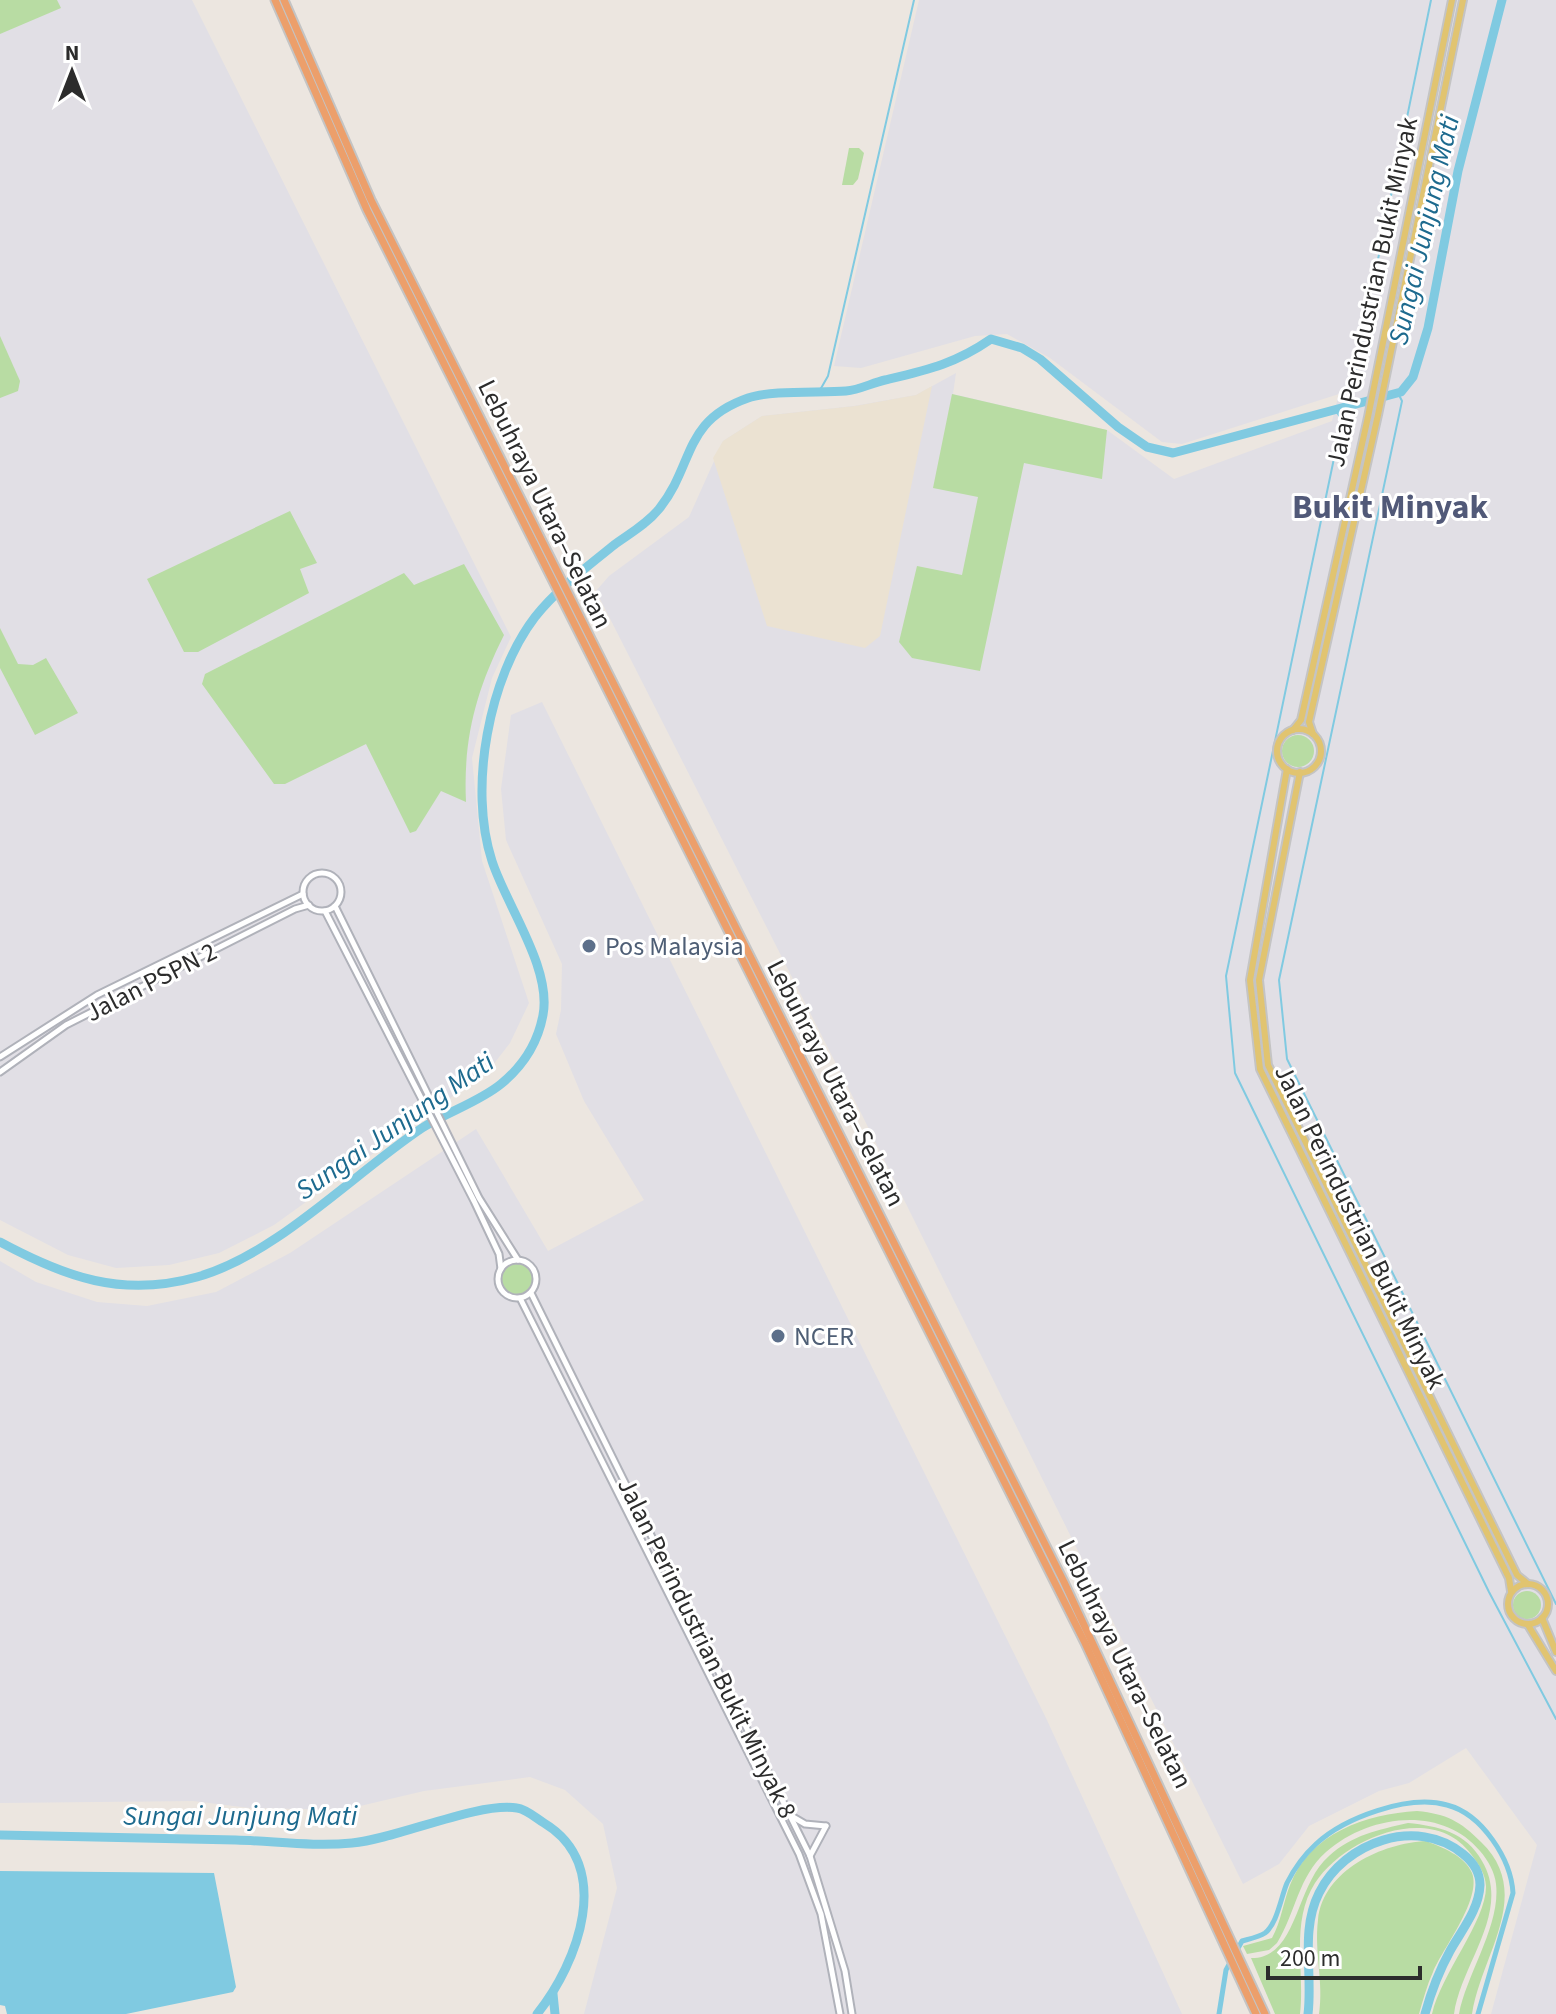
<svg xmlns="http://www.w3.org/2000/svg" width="1556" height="2014" font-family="'Source Sans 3',sans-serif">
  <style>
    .industrial { fill: #e1dfe5 }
    .education { fill: #ebe2d2 }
    .green { fill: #b8dca3 }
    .water { fill: #80cae1 }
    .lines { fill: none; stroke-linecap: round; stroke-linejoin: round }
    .stream { stroke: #80cae1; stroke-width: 2 }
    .canal { stroke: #80cae1; stroke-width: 5 }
    .river { stroke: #80cae1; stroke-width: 9 }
    .minor-casing { stroke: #b0b2ba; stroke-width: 9 }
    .major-casing { stroke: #c4c4c4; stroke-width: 10 }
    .highway-casing { stroke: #c4c4c4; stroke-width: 11 }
    .minor { stroke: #fff; stroke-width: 5 }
    .major { stroke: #e1c470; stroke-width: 6 }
    .highway { stroke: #ec9f6b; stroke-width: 7 }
    .service-dot { fill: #5c6f8a; stroke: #fff; stroke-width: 3 }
    .labels { text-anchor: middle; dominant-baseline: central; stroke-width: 6; stroke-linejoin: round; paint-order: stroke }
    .street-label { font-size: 26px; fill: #2c2c2c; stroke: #fff }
    .service-label { font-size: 26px; fill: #4e5e75; stroke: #fff; text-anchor: start }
    .water-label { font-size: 28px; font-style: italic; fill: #1d6a8e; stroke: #fff }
    .district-label { font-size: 34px; font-weight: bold; fill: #515978; stroke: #fff }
  </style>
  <rect width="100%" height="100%" fill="#ece6e0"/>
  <g class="industrial">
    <polygon points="0,0 192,0 511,637 492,678 472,758 482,861 529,1003 510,1043 489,1070 274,1225 219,1253 169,1265 116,1268 68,1255 0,1220"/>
    <polygon points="919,0 1556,0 1556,2014 1491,2014 1537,1845 1466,1748 1409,1783 1379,1791 1309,1826 1279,1864 1243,1884 862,1115 596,591 609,576 689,517 723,441 762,416 854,406 916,395 956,373 953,394 1107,430 1174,479 1332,421 1339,394 1182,444 1162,442 1050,358 1007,334 975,336 861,368 834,366"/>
    <polygon points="542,702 1046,1718 1182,2014 584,2014 617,1888 603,1824 565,1790 530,1777 424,1791 343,1810 250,1808 193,1801 0,1803 0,1261 36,1282 97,1302 147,1306 216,1292 290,1253 476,1129 548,1251 644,1200 584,1101 556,1034 561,1010 562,964 506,840 501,789 511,715"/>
  </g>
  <polygon class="education" points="932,386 880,636 865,648 767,626 713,458 723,441 762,416 855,406 916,395"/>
  <g class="green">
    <polygon points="0,0 57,0 61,8 0,34"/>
    <polygon points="849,148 859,148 864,153 858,179 853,185 842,185"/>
    <polygon points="0,336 20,381 18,391 0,398"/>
    <polygon points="952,394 1107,430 1102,479 1024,463 980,671 912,658 899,642 917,566 962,575 978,497 933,488"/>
    <polygon points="290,511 317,563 300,569 309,593 198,652 184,652 147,579"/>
    <path d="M464,564L504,635C476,691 463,739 466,802L441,791L416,831L410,833L366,744L285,784H274L202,684L205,674L404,573L414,585Z"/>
    <polygon points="0,628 18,664 33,665 46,658 78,713 35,735 0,668"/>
    <circle cx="1298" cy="751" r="16"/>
    <circle cx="517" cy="1280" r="17"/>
    <circle cx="1527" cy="1605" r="14"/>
    <path d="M1417,1811C1447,1814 1460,1821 1481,1842C1535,1894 1481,1955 1472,2014H1459C1466,1975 1501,1925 1496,1884C1495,1873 1488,1860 1480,1851C1442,1805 1369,1814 1326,1852C1298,1877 1296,1912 1277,1943L1269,1950L1247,1954L1243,1946L1272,1938C1281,1922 1283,1903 1290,1885C1310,1833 1366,1814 1417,1811Z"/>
    <path d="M1408,1823C1438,1826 1466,1832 1482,1861C1512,1912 1461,1963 1454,2014H1432C1441,1974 1487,1920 1486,1886C1485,1873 1479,1865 1471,1854C1432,1801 1344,1838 1315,1883C1290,1922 1305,1971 1300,2014H1275L1251,1958C1298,1959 1295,1885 1329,1856C1352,1835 1378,1830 1408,1823Z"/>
    <path d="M1426,1841C1442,1847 1465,1856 1472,1873C1482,1899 1443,1948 1433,1972C1427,1985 1423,2000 1419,2014H1319C1324,1983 1314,1952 1318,1920C1323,1870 1383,1843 1426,1841Z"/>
  </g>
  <polygon class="water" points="0,1871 214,1873 236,1987 233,1992 126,2014 7,2014 5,2006 0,2005"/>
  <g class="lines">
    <g class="stream">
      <polyline points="820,390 828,376 914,0"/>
      <polyline points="1398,393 1402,401 1279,980 1287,1059 1556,1604"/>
      <polyline points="1348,406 1431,0"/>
      <polyline points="1334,408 1342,420 1226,976 1235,1073 1489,1592 1556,1719"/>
    </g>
    <path class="canal" d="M1219,2014L1226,1970L1242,1941C1249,1939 1259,1937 1265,1933C1277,1924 1281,1897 1287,1883C1294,1869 1304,1855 1316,1844C1344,1818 1408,1794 1447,1805C1482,1814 1511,1859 1513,1893L1478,2014"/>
    <g class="river">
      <path d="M0,1242C65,1277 122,1298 197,1277C276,1255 353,1174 422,1128C447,1112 479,1102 501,1084C523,1066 538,1042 543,1015C552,968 506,905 492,861C468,788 489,677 535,617C556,590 588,566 614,545C629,534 647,524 659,509C695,464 682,421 748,398C770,390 821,393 846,391C859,390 872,383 885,380C927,370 955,364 991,339L1022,348L1040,359L1118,427L1147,447L1173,453L1401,392L1413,377L1428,328L1458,171L1502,0"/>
      <path d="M0,1835C79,1837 158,1838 236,1840C274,1841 314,1847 352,1843C397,1839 476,1802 517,1808C526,1809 536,1818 544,1823C615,1866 578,1963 537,2014"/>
      <polyline points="553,1994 555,2014"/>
      <path d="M1308,2014C1313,1974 1300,1931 1319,1893C1344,1842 1417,1816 1463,1854C1473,1862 1480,1872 1480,1885C1479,1910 1461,1931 1450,1951C1439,1971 1431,1992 1425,2014"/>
    </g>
    <g class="minor-casing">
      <g id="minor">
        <circle cx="322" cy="892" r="19"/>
        <polyline points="335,906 479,1198 518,1260"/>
        <polyline points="325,911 474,1201 499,1254 501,1269"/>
        <polyline points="0,1057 97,995 303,894"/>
        <polyline points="0,1072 66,1025 295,909 309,905"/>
        <circle cx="517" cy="1279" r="19"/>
        <polyline points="531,1293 810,1856 845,1971 852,2014"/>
        <polyline points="520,1298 799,1854 821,1914 840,2014"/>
        <polyline points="793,1817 805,1824 826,1826"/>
        <polyline points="810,1856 826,1826"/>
      </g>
    </g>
    <g class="major-casing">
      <g id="major">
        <circle cx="1299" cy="751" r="22"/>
        <polyline points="1293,730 1301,720 1368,417 1452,0"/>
        <polyline points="1313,734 1309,722 1378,415 1463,0"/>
        <polyline points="1287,769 1250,980 1260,1069 1509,1578 1511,1591"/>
        <polyline points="1300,772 1259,980 1268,1065 1517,1575 1528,1584"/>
        <circle cx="1528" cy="1604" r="20"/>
        <polyline points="1542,1618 1556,1652"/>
        <polyline points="1528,1625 1556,1671"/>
      </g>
    </g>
    <g class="highway-casing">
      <g id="highway">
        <polyline points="275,0 367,210 1085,1643 1256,2014"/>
        <polyline points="284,0 371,200 1064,1582 1265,2014"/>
      </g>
    </g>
    <use href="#minor" class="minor"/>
    <use href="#major" class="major"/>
    <use href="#highway" class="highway"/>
  </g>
  <g class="service-dot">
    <circle cx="589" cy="946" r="8"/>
    <circle cx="778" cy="1336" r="8"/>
  </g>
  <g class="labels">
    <g class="street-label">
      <text transform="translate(1372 292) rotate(-78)">Jalan Perindustrian Bukit Minyak</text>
      <text transform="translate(545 504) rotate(64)">Lebuhraya Utara–Selatan</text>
      <text transform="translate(151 982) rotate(-27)">Jalan PSPN 2</text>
      <text transform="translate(836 1083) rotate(63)">Lebuhraya Utara–Selatan</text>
      <text transform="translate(1360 1227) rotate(64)">Jalan Perindustrian Bukit Minyak</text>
      <text transform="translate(707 1648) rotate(64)">Jalan Perindustrian Bukit Minyak 8</text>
      <text transform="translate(1125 1664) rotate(64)">Lebuhraya Utara–Selatan</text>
    </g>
    <g class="service-label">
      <text x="605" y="946">Pos Malaysia</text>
      <text x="794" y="1336">NCER</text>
    </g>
    <g class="water-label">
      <text transform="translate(1424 230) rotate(-77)">Sungai Junjung Mati</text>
      <text transform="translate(395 1126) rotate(-35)">Sungai Junjung Mati</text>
      <text x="240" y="1816">Sungai Junjung Mati</text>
    </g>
    <g class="district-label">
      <text x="1390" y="507">Bukit Minyak</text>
    </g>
  </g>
  <g transform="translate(72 72)" stroke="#ffffff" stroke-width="6" paint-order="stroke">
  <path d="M0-6L14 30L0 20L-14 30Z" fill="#2c2c2c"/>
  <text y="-12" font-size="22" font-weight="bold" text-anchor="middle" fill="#2c2c2c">N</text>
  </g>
  <path d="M1268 1966v12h152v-12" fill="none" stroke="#2c2c2c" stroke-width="4"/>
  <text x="1280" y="1966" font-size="24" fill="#2c2c2c" stroke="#ffffff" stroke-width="6" paint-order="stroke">200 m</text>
</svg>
